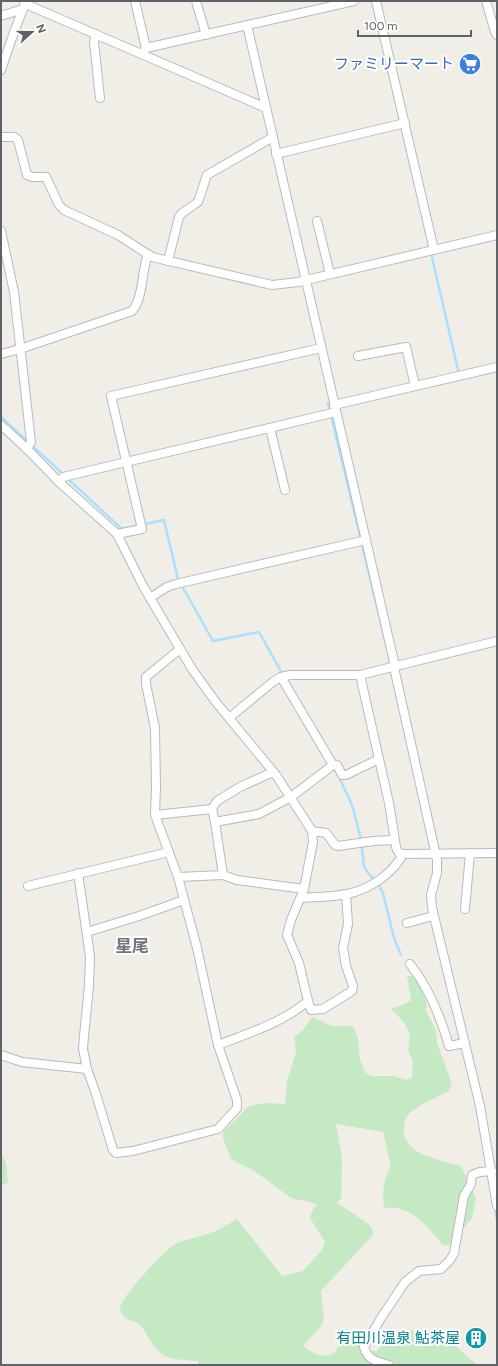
<svg xmlns="http://www.w3.org/2000/svg" width="498" height="1366" font-family="Figtree,'Noto Sans JP',sans-serif">
  <style>
    .green { fill: #c5e9c2 }
    .lines { fill: none; stroke-linecap: round; stroke-linejoin: round }
    .stream { stroke: #a9e0ff; stroke-width: 2.5 }
    .minor-casing { stroke: #b7babe; stroke-width: 10 }
    .minor { stroke: #fff; stroke-width: 8 }
    .labels { text-anchor: middle; dominant-baseline: central; stroke-width: 4; stroke-linejoin: round; paint-order: stroke }
    .shop-label { font-size: 15px; fill: #366cbe; stroke: #fff; text-anchor: end }
    .culture-label { font-size: 15px; fill: #0d838f; stroke: #fff; text-anchor: end }
    .quarter-label { font-size: 17px; font-weight: bold; fill: #6f757a; stroke: #fff }
  </style>
  <rect width="100%" height="100%" fill="#f1eee7"/>
  <g class="green">
    <path d="M407,976H416L427,1004L426,1011L436,1030L437,1043L452,1084L449,1091C438,1097 424,1102 414,1110C407,1114 404,1120 404,1128C402,1155 441,1160 461,1166L476,1198L472,1218L450,1245H443C431,1231 416,1211 396,1208C392,1207 388,1208 384,1208C382,1193 383,1179 391,1166L383,1132L336,1124L342,1158L341,1199L337,1203L367,1223L372,1228L373,1235L321,1291L324,1318L322,1325L303,1346C314,1354 320,1358 334,1354L345,1335L358,1329L363,1333L370,1351H377L390,1334L404,1329L411,1330L433,1344L452,1343L477,1365H198V1361C189,1360 179,1360 170,1358C156,1354 149,1338 142,1327C136,1319 121,1322 120,1308C120,1298 166,1249 175,1244C186,1239 199,1237 210,1233C220,1230 228,1224 237,1219L282,1276L303,1271L322,1250L325,1242L310,1218L312,1211L317,1204L291,1198L256,1172L231,1159L223,1138V1132L249,1106L264,1103L285,1104L287,1081L296,1053L294,1037L304,1029L312,1017L332,1026H353L358,1039L360,1059L365,1072L371,1076H393L406,1080L412,1077L413,1063L408,1050L410,1035L404,1022L391,1009L411,1001Z"/>
    <polygon points="1,1154 6,1163 8,1182 1,1186"/>
  </g>
  <g class="lines">
    <g class="stream">
      <polyline points="431,253 459,374"/>
      <polyline points="333,402 328,403 391,665"/>
      <polyline points="1,417 64,475"/>
      <polyline points="68,479 122,529 164,520 178,579 213,641 259,632 283,675"/>
      <polyline points="338,775 352,805 357,824 361,839 364,866 368,873 378,884 383,893 394,938 401,955"/>
      <polyline points="495,1207 497,1221"/>
    </g>
    <g class="minor-casing">
      <g id="minor">
        <polyline points="24,1 28,5 266,108"/>
        <polyline points="135,1 146,48"/>
        <polyline points="196,1 206,35"/>
        <polyline points="376,1 434,250"/>
        <polyline points="486,1 495,32 497,35"/>
        <polyline points="1,16 23,9"/>
        <polyline points="247,25 395,666 395,672 437,860 437,873 431,895 432,908 480,1106 497,1206"/>
        <polyline points="96,34 94,42 100,98"/>
        <polyline points="141,54 146,48 354,1"/>
        <polyline points="1,70 12,38 25,3"/>
        <polyline points="1,137 14,137 18,140 27,175 32,177 46,177 59,205 64,210 118,235 152,257 272,285 298,282 497,235"/>
        <polyline points="276,154 405,123"/>
        <polyline points="317,221 330,274"/>
        <polyline points="1,231 14,292 31,442 27,449"/>
        <polyline points="168,261 179,217 181,214 198,202 207,175 273,137"/>
        <path d="M1,354L20,349L132,311C144,297 141,272 148,254"/>
        <polyline points="358,356 406,347 415,386"/>
        <polyline points="334,405 497,367"/>
        <polyline points="1,425 27,449 59,482 117,534 143,586 192,669 215,701 276,775 312,831 326,833 335,845 338,846 373,841 394,840"/>
        <polyline points="270,428 285,490"/>
        <polyline points="59,482 63,477 336,412"/>
        <polyline points="117,534 142,529 111,396 321,348"/>
        <polyline points="150,598 167,587 176,584 366,540"/>
        <path d="M360,675L389,803L396,847C397,851 399,854 403,854L497,853"/>
        <polyline points="281,677 333,765 337,765 342,775 346,775 379,759"/>
        <polyline points="229,718 274,681 281,677 290,675 360,675 497,641"/>
        <polyline points="212,809 217,801 240,787 273,772"/>
        <polyline points="155,815 212,809 215,822"/>
        <polyline points="312,831 313,842 304,889 291,920 287,935 299,963 308,1001 311,1010 323,1009 352,991 353,986 346,966 343,948 348,924 346,894"/>
        <polyline points="78,873 90,956 89,986 84,1036 83,1049 87,1069 95,1091 113,1150 116,1153 133,1151 218,1129 237,1108 237,1100 218,1045 197,948 178,877 155,815 156,787 155,728 146,684 146,677 180,649"/>
        <polyline points="223,875 237,880 304,889"/>
        <polyline points="178,877 223,875 215,822 259,814 291,797 333,765"/>
        <polyline points="28,886 169,852"/>
        <path d="M301,898C316,897 332,897 347,894C368,890 393,874 403,854"/>
        <polyline points="465,909 470,853"/>
        <polyline points="407,923 433,916"/>
        <polyline points="87,932 139,916 184,900"/>
        <path d="M410,964C429,988 441,1018 449,1046L465,1043"/>
        <path d="M218,1045C249,1033 282,1023 308,1001"/>
        <polyline points="1,1055 22,1062 87,1069"/>
        <path d="M389,1365C377,1361 368,1361 364,1347L381,1318L405,1282L419,1271L441,1269L450,1260L454,1253L464,1196L471,1184L472,1175L480,1172L492,1171"/>
      </g>
    </g>
    <use href="#minor" class="minor"/>
  </g>
  <defs>
    <g id="supermarket-disc" transform="scale(1.15)"><circle r="9.5" fill="#3f7fe0" stroke="#fff"/><path d="M-6-5.5h2.5l.6 2H6L4.5 2H-2.5L-4.4-4H-6ZM-1.5 3.2a1.3 1.3 0 1 0 .1 0ZM3 3.2a1.3 1.3 0 1 0 .1 0Z" fill="#fff"/></g>
    <g id="building-disc" transform="scale(1.15)"><circle r="9.5" fill="#0f9aa8" stroke="#fff"/><path d="M-4-6H4V6H1V3H-1V6H-4ZM-2.5-4.3h1.7v1.8h-1.7ZM.8-4.3h1.7v1.8H.8ZM-2.5-1h1.7V.8h-1.7ZM.8-1h1.7V.8H.8Z" fill="#fff"/></g>
  </defs>
  <g fill-rule="evenodd">
    <use href="#supermarket-disc" x="470" y="64"/>
    <use href="#building-disc" x="476" y="1338"/>
  </g>
  <g class="labels">
    <g class="shop-label">
      <text x="454" y="64">ファミリーマート</text>
    </g>
    <g class="culture-label">
      <text x="460" y="1338">有田川温泉 鮎茶屋</text>
    </g>
    <g class="quarter-label">
      <text x="132" y="946">星尾</text>
    </g>
  </g>
  <rect width="498" height="1366" fill="none" stroke="#5e6368" stroke-width="4"/>
  <g transform="translate(32 32) rotate(69)" stroke="#ffffff" stroke-width="3" paint-order="stroke">
  <path d="M0-3L7 15L0 10L-7 15Z" fill="#5e6368"/>
  <text y="-6" font-size="11" font-weight="bold" text-anchor="middle" fill="#5e6368">N</text>
  </g>
  <path d="M358 30v6h113v-6" fill="none" stroke="#5e6368" stroke-width="2"/>
  <text x="364" y="30" font-size="12" fill="#5e6368" stroke="#ffffff" stroke-width="3" paint-order="stroke">100 m</text>
</svg>
